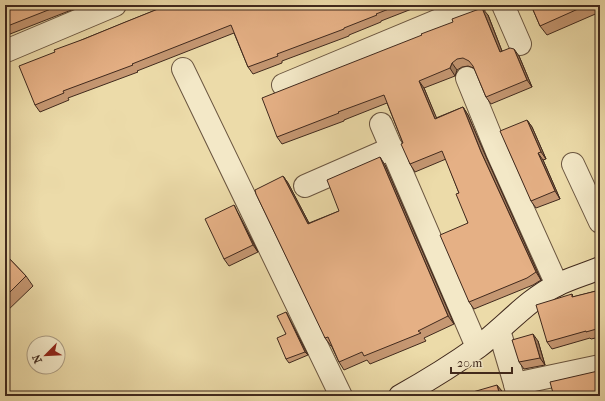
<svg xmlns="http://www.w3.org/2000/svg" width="605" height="401" font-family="'IM FELL French Canon',serif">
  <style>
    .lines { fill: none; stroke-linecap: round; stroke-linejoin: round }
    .street-casing { stroke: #6b5640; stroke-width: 24 }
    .secondary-casing { stroke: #40291d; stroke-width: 24 }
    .street { stroke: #f3e8c7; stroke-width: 22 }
    .secondary { stroke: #f3e8c7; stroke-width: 22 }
    .wall { fill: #c59772; stroke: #40291d }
    .shaded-wall { fill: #a07b5d; stroke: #40291d }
    .building { fill: #e5b085; stroke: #40291d }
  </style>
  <rect width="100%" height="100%" fill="#ecdba9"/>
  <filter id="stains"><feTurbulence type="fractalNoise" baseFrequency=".005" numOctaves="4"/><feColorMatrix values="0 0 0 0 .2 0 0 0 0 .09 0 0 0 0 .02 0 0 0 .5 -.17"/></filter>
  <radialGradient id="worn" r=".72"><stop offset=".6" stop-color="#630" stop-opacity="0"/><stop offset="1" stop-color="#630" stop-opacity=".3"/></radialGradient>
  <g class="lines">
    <g class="street-casing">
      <g id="street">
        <polyline points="503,5 520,44"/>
        <polyline points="6,51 115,5"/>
        <polyline points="183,69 341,396"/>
        <polyline points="467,78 498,154 557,285"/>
        <polyline points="283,85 475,5"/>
        <polyline points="381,124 477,347"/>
        <polyline points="573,164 600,222"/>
        <polyline points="305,186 392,148"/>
        <polyline points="499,330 515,384 518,396"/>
        <polyline points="515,384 600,366"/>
      </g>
    </g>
    <g class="secondary-casing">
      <path id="secondary" d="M400,396C427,381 453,365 478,347C505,327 527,300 557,285C571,278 586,274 600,268"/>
    </g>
    <use href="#street" class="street"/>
    <use href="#secondary" class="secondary"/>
  </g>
  <g class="wall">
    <polygon points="5,5 81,5 74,8 74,9 5,36"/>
    <polygon points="168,5 422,5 381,21 381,22 349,35 349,36 282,61 282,63 253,74 248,67 234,33 137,71 138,72 68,98 69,100 40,112 35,105 55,52 84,39"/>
    <polygon points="531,5 600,5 600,12 547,35 540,26"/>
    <polygon points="488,15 502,51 519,56 532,87 491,104 486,97 474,68 468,66 462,67 457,70 455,76 424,88 436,118 463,107 468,115 487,159 541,280 533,285 474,309 469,302 468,223 459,193 446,159 415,172 410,164 403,143 387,103 344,120 344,121 282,144 277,137"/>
    <polygon points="527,120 532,127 546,159 543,160 560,199 536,208 531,201"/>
    <polygon points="385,165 454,324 424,338 426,341 370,364 367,360 344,370 339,362 331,345 331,346 325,338 283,176 288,183 309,223 339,211"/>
    <polygon points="238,213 258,252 229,266 224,259"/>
    <polygon points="5,254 26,276 33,286 5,313"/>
    <polygon points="600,290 600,337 591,339 590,338 552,349 547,342 572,294 573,297"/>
    <polygon points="286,312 288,316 308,355 289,363 286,359"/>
    <polygon points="538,341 545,365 524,369 519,362"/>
  </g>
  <g class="shaded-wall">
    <polygon points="482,8 488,15 505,59 500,52"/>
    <polygon points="514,49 519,56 532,87 527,80"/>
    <polygon points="452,63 457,70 455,76 450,68"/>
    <polygon points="419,81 424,88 440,126 435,119"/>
    <polygon points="463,107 468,115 487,159 541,280 536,272 481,152"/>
    <polygon points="527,120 532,127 546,159 541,152"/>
    <polygon points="538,153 543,160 560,199 555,191"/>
    <polygon points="380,157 385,165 454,324 448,316"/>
    <polygon points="283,176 288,183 313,231 308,224"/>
    <polygon points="234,205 238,213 258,252 253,245"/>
    <polygon points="286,312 288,316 308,355 305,352"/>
    <polygon points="533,334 538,341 545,365 540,358"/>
    <polygon points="497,385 502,391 503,396 500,396"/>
  </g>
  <g class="building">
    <polygon points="5,5 61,5 5,27"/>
    <polygon points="168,5 399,5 376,14 377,15 344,28 344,29 277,54 278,56 248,67 231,25 132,64 133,65 63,91 64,93 35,105 19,66 55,52 54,50 84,39 123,23"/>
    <polygon points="531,5 587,5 540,26"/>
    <polygon points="482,8 500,52 510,48 514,49 527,80 486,97 473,66 469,61 463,58 457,59 452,63 450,68 419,81 435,119 463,107 481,152 536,272 527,278 469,302 440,235 468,223 456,194 459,193 442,151 410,164 401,144 403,143 384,95 338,112 339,113 277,137 262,98 422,35 421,34 453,22 452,19"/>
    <polygon points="527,120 541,152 538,153 555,191 531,201 500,131"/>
    <polygon points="380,157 448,316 418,331 421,333 364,356 362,352 339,362 328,337 325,338 256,194 255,190 283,176 308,224 339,211 327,180"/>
    <polygon points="234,205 253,245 224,259 205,219"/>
    <polygon points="5,254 26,276 5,297"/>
    <polygon points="600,290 600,328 586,332 586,331 547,342 536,305 572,294 572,297"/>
    <polygon points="286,312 305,352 286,359 277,338 286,334 277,316"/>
    <polygon points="533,334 540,358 519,362 512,340"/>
    <polygon points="600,370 600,396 539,396 553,393 550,382 598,371"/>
    <polygon points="497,385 500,396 459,396"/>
    <polygon points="438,392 440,396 428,396"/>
  </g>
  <rect width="605" height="401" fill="none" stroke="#ecdba9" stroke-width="20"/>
  <rect x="6" y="6" width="593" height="389" fill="none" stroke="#40291d" stroke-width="2"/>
  <rect x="10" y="10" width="585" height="381" fill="none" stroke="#40291d"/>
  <g transform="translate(46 355) rotate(246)"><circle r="19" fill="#f3e8c7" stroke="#ab9c83"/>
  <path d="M0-3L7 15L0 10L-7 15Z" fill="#8f2418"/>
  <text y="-6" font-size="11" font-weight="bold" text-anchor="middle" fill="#40291d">N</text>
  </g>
  <path d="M451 367v6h61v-6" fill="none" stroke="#40291d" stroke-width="2"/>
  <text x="457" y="367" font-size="12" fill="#40291d" stroke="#f3e8c7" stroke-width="3" paint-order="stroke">20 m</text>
  <rect width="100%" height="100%" filter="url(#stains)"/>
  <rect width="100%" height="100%" fill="url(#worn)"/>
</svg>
